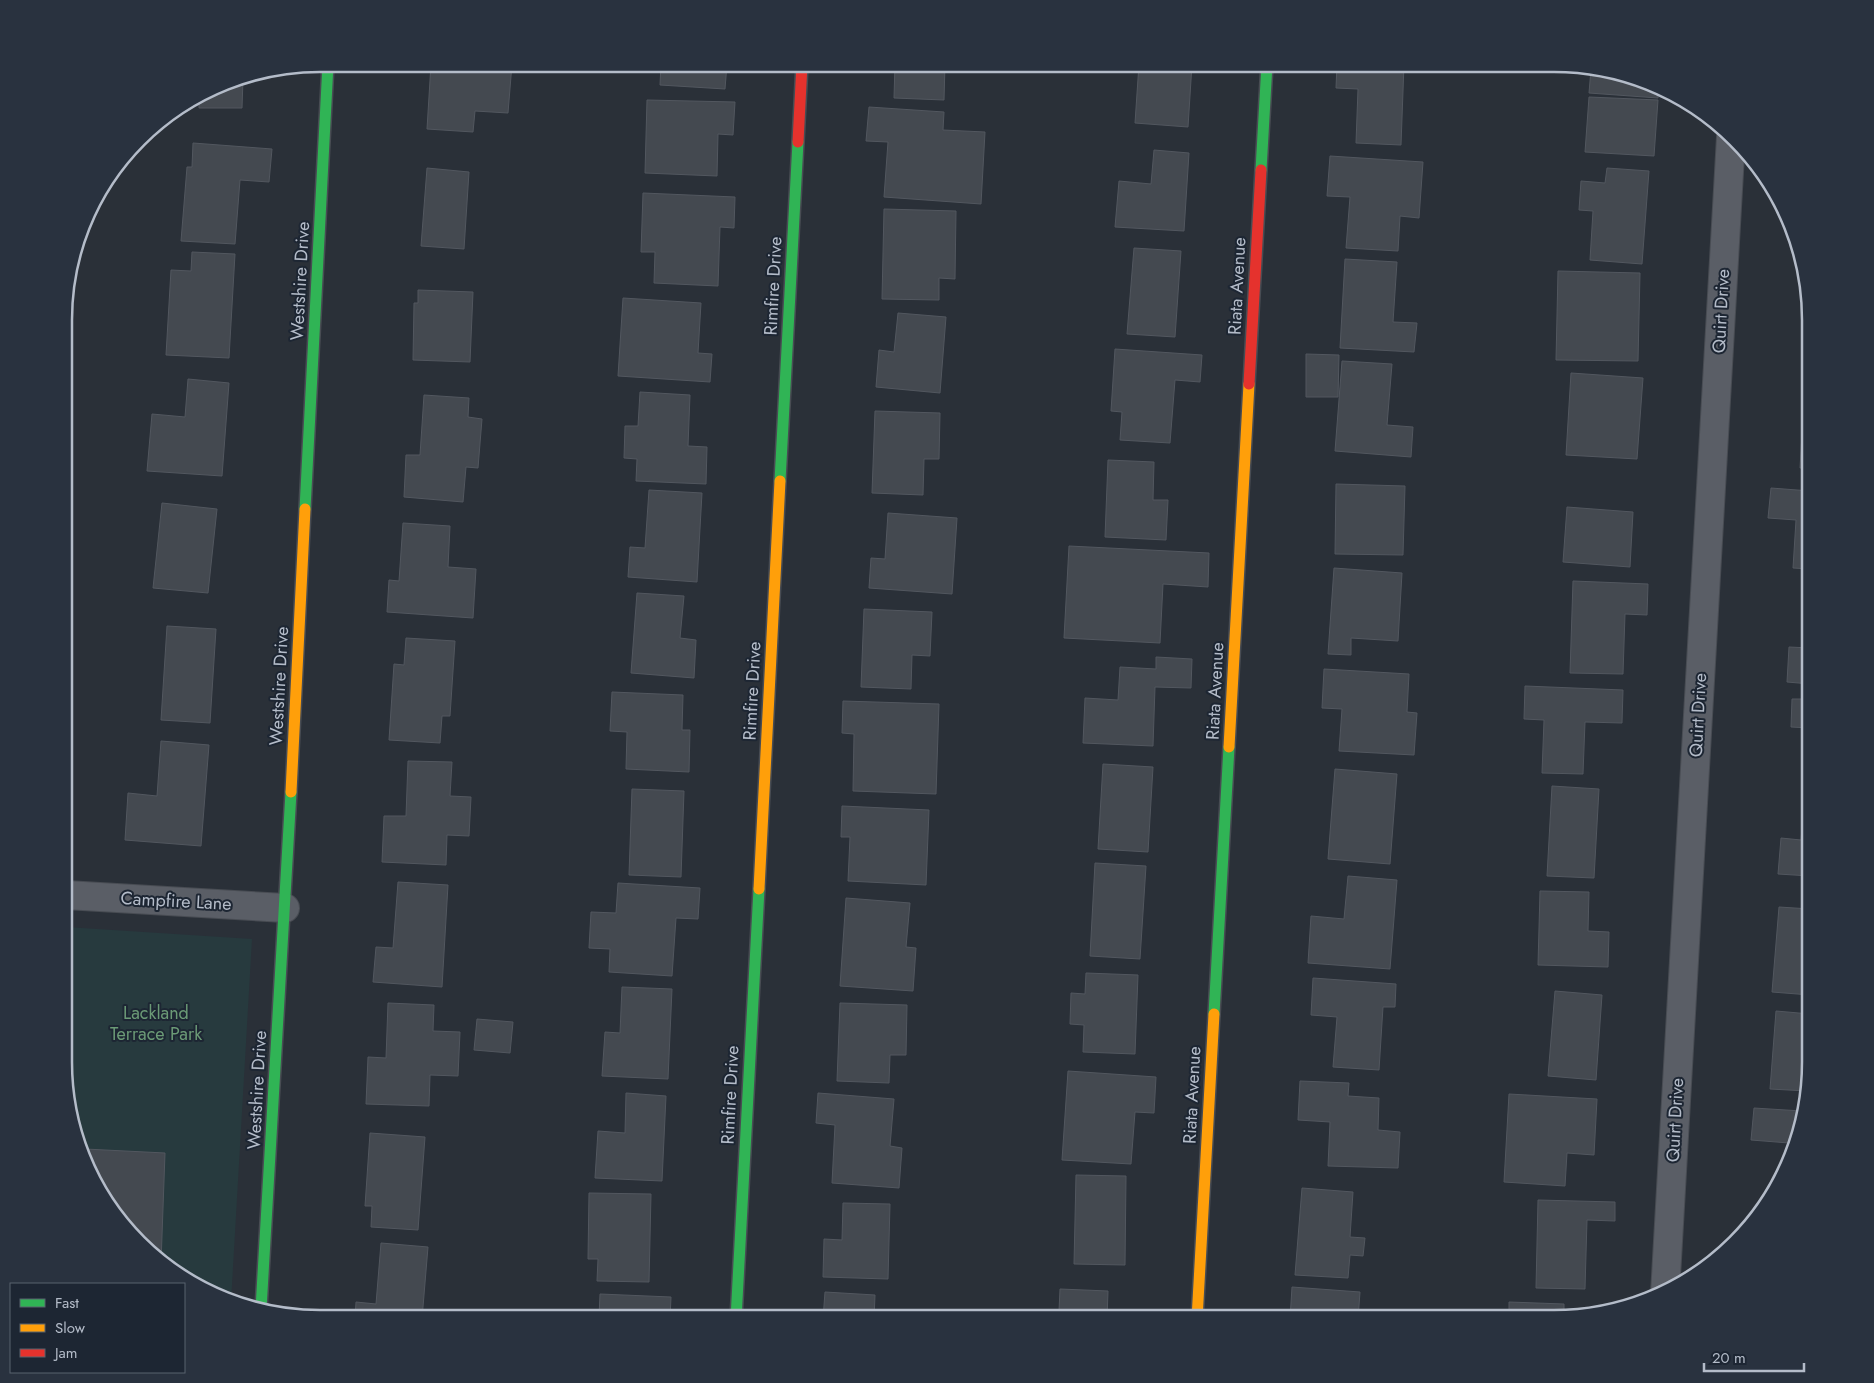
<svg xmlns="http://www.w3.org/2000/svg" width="1874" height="1383" font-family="Jost,sans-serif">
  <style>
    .green { fill: #273a3e }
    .building { fill: #444950; stroke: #52575f }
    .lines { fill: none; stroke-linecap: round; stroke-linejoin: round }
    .street-casing { stroke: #484c53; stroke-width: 30 }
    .fast-casing { stroke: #484c53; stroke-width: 14 }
    .slow-casing { stroke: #484c53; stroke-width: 14 }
    .jam-casing { stroke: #484c53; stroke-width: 14 }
    .street { stroke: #5a5e66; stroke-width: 28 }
    .fast { stroke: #30b455; stroke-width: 11 }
    .slow { stroke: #ff9f0a; stroke-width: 11 }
    .jam { stroke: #e5322d; stroke-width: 11 }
    .labels { text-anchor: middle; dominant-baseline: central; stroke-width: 4; stroke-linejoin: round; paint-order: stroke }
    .street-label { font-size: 18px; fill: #b4bcc9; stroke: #1d2633 }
    .park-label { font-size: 18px; fill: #6b9a76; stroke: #1d2633 }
    .rim { fill: none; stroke: #b4bcc9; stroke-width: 2.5 }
  </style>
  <rect width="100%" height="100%" fill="#2a3038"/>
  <polygon class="green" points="66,927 252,939 231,1302 222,1300 164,1266 98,1191 66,1096"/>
  <g class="building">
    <polygon points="431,64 512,64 508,113 475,111 473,132 427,129"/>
    <polygon points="661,64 727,64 725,89 660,85"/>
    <polygon points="895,64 945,64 944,100 894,98"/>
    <polygon points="1139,64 1192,64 1188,127 1135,123"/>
    <polygon points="1337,64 1404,64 1401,145 1356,143 1358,89 1336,88"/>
    <polygon points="1591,69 1652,83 1658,87 1658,98 1589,93"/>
    <polygon points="243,79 242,108 199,108 199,97 222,83"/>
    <polygon points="1589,97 1658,100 1654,156 1585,152"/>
    <polygon points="647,100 735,102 733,135 718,134 717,176 645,173"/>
    <polygon points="869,107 944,112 943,130 985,132 981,204 884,197 888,142 866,141"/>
    <polygon points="193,143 272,149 269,182 240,180 235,244 181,241 187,167 192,167"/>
    <polygon points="1154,150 1189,153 1184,231 1115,227 1119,181 1151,184"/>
    <polygon points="1330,156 1423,162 1419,218 1400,216 1398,251 1346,248 1350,197 1327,196"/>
    <polygon points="427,168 469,172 464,249 421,246"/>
    <polygon points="1607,168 1649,171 1642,264 1590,260 1593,211 1579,210 1581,181 1605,183"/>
    <polygon points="643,193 735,197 734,228 720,227 718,286 654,283 655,252 641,252"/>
    <polygon points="884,209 956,211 955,279 939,278 939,300 882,299"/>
    <polygon points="1134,248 1181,251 1175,337 1127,334"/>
    <polygon points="192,252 235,254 229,358 166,355 171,270 191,271"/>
    <polygon points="1345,259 1397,262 1393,322 1417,323 1414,352 1340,348"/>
    <polygon points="1558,271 1640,273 1638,361 1556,360"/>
    <polygon points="418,290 473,292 470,362 413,360 414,303 418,303"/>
    <polygon points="623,298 701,303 698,353 712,354 710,382 618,376"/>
    <polygon points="898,313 946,317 940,393 876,387 879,350 894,352"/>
    <polygon points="1810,339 1810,374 1807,374"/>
    <polygon points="1115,349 1202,355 1200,382 1175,380 1170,443 1120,440 1122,412 1111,411"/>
    <polygon points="1306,354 1339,355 1338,397 1306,397"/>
    <polygon points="1342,361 1392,364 1387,425 1413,427 1411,457 1335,451"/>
    <polygon points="1571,373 1643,378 1637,459 1566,455"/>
    <polygon points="188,379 229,383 222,476 147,471 152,414 185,417"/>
    <polygon points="640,392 690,395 688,446 707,447 706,484 636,481 637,459 624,458 625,426 638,426"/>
    <polygon points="424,395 469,398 468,417 482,419 478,468 466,467 463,502 404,497 406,455 420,455"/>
    <polygon points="875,411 940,413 939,459 924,459 923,495 872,493"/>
    <polygon points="1802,433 1810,434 1810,468 1800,468"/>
    <polygon points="1108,460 1154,462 1153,500 1168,500 1166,540 1105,537"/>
    <polygon points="1336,484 1405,486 1403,555 1335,554"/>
    <polygon points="1771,488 1810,491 1810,569 1793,568 1796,520 1768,518"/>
    <polygon points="649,490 702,493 697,582 628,577 630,547 645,548"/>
    <polygon points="162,503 217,509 208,593 153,588"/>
    <polygon points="1567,507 1633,512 1630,567 1563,562"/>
    <polygon points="888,513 957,518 952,594 869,588 871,558 885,559"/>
    <polygon points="403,523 450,526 448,567 476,569 473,618 387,612 389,580 399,581"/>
    <polygon points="1069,546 1209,553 1208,587 1163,584 1160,643 1064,638"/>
    <polygon points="1334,568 1402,573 1398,641 1351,638 1351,655 1328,654"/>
    <polygon points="1573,581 1648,584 1647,615 1625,614 1623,674 1570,673"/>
    <polygon points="637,593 684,596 680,638 696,640 694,678 631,673"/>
    <polygon points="864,609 932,612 930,656 912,655 911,689 861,687"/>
    <polygon points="167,626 216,629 210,723 161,720"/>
    <polygon points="406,638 455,641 450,716 442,716 440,743 389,740 394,664 404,665"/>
    <polygon points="1789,647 1810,648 1810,684 1787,682"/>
    <polygon points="1156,657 1192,659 1191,688 1155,687 1153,746 1083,743 1085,698 1118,700 1120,667 1156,669"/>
    <polygon points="1324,669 1409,674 1407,712 1417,713 1414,755 1339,751 1342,709 1322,708"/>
    <polygon points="1525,686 1623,690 1622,723 1585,722 1583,774 1542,773 1544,720 1524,719"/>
    <polygon points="612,692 683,695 682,730 690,730 689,772 626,769 627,732 610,731"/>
    <polygon points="1792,699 1810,699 1810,728 1791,727"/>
    <polygon points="843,701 939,704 936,794 853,791 854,734 842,733"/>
    <polygon points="161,741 209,745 201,846 125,840 128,793 157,796"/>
    <polygon points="408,761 452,762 450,796 471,797 469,836 447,835 446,865 382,862 384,816 406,816"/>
    <polygon points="1103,764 1153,767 1148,852 1098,849"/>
    <polygon points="1335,769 1397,774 1390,864 1328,859"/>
    <polygon points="1552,786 1599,789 1594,878 1547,876"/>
    <polygon points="632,789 684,791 681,877 629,875"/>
    <polygon points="1804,801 1810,801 1810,876 1778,874 1781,838 1801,840"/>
    <polygon points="842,806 929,810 926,885 848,881 850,837 841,837"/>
    <polygon points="1095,863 1146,866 1140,959 1090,956"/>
    <polygon points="1348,876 1397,880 1390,969 1308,963 1311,916 1344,919"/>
    <polygon points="398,882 448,885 442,987 373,982 376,947 393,948"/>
    <polygon points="618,883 700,888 698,919 676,918 672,976 609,972 610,949 589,948 591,912 616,913"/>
    <polygon points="1540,891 1589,892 1588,931 1609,932 1608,967 1538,965"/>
    <polygon points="846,898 910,903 906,947 916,948 913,991 840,986"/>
    <polygon points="1779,907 1810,909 1810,995 1772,992"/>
    <polygon points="1086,973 1138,975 1135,1054 1083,1052 1084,1025 1070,1024 1071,993 1085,994"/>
    <polygon points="1313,978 1396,984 1395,1007 1383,1007 1379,1070 1333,1067 1337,1017 1311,1015"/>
    <polygon points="622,987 672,989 668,1079 602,1076 605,1032 620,1033"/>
    <polygon points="1555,991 1602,995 1596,1080 1548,1076"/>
    <polygon points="388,1003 434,1005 433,1031 460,1032 458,1076 430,1075 429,1106 366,1104 368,1057 386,1058"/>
    <polygon points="840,1003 907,1005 906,1055 890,1055 889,1083 837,1081"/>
    <polygon points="1776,1011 1810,1014 1810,1079 1807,1091 1770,1089"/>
    <polygon points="477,1019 513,1022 510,1053 474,1050"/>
    <polygon points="1068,1071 1156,1077 1154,1113 1135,1112 1131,1164 1062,1160"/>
    <polygon points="1300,1081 1349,1083 1348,1096 1379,1098 1378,1130 1400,1132 1398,1168 1328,1166 1330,1122 1298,1120"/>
    <polygon points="626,1093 666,1096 662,1181 595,1178 598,1131 625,1133"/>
    <polygon points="818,1093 894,1099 890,1146 902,1148 899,1188 832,1183 835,1125 816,1123"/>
    <polygon points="1509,1094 1597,1099 1594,1155 1567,1153 1565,1186 1504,1182"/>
    <polygon points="1754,1108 1802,1111 1791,1161 1787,1167 1789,1143 1751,1140"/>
    <polygon points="370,1133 425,1137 418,1230 371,1227 372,1206 365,1206"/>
    <polygon points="85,1149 165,1153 161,1263 98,1191 85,1153"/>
    <polygon points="1076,1175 1126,1176 1125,1265 1074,1264"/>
    <polygon points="1302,1188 1353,1192 1350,1237 1365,1238 1363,1256 1350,1255 1348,1278 1295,1275"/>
    <polygon points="589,1193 651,1194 649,1282 597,1281 598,1259 588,1259"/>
    <polygon points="1538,1200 1615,1202 1615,1221 1587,1220 1585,1289 1536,1288"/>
    <polygon points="843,1203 890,1204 888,1279 823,1277 824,1239 842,1240"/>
    <polygon points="381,1243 428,1247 422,1319 355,1319 356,1302 376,1304"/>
    <polygon points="1292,1287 1360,1292 1358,1319 1290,1319"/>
    <polygon points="1060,1289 1108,1291 1107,1319 1040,1319 1040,1310 1059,1311"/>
    <polygon points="825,1292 875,1295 874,1319 823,1319"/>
    <polygon points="600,1294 671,1297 670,1319 590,1319 590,1316 599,1317"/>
    <polygon points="1509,1302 1564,1304 1564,1318 1509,1319"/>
  </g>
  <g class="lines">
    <g class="street-casing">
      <g id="street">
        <polyline points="66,895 285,908"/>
        <polyline points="1665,1294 1731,137"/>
      </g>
    </g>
    <g class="fast-casing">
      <g id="fast">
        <polyline points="1261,170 1267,64"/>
        <polyline points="780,481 798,142"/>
        <polyline points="305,509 328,64"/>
        <polyline points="1214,1014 1229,747"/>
        <polyline points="261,1309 291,792"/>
        <polyline points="736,1319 759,889"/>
      </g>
    </g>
    <g class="slow-casing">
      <g id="slow">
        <polyline points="1229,747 1249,384"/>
        <polyline points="291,792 305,509"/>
        <polyline points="759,889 780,481"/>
        <polyline points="1197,1319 1214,1014"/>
      </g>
    </g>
    <g class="jam-casing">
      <g id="jam">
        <polyline points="798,142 802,64"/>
        <polyline points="1249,384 1261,170"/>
      </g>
    </g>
    <use href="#street" class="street"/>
    <use href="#fast" class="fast"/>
    <use href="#slow" class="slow"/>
    <use href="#jam" class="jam"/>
  </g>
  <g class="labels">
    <g class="street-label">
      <text transform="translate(300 281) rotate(-87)">Westshire Drive</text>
      <text transform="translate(773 286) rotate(-87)">Rimfire Drive</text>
      <text transform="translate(1237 286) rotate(-87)">Riata Avenue</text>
      <text transform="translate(1721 311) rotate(-87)">Quirt Drive</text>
      <text transform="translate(279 686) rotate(-87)">Westshire Drive</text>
      <text transform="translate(752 691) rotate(-87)">Rimfire Drive</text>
      <text transform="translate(1215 691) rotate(-87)">Riata Avenue</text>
      <text transform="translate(1698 715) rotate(-87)">Quirt Drive</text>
      <text transform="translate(176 901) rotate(3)">Campfire Lane</text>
      <text transform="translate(257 1090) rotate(-87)">Westshire Drive</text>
      <text transform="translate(730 1095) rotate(-87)">Rimfire Drive</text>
      <text transform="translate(1192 1095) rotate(-87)">Riata Avenue</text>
      <text transform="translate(1675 1120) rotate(-87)">Quirt Drive</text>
    </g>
    <g class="park-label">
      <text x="156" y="1013">Lackland<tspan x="156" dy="21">Terrace Park</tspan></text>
    </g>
  </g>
  <path d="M0 0H1874V1383H0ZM320 72H1554A248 248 0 0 1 1802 320V1062A248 248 0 0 1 1554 1310H320A248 248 0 0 1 72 1062V320A248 248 0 0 1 320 72Z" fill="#29323f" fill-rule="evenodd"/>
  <path class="rim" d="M320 72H1554A248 248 0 0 1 1802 320V1062A248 248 0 0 1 1554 1310H320A248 248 0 0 1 72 1062V320A248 248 0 0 1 320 72Z"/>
  <rect x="10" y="1283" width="175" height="90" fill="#1d2633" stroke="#59626f"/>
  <rect x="20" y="1299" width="25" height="8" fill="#30b455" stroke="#59626f"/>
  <text x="55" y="1308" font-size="15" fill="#b4bcc9">Fast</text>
  <rect x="20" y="1324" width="25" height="8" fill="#ff9f0a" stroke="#59626f"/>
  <text x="55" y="1333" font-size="15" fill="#b4bcc9">Slow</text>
  <rect x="20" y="1349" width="25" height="8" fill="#e5322d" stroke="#59626f"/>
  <text x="55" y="1358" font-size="15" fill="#b4bcc9">Jam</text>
  <path d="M1704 1363v8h100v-8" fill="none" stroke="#b4bcc9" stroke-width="2.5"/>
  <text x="1712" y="1363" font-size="15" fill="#b4bcc9" stroke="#1d2633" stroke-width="4" paint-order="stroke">20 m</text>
</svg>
